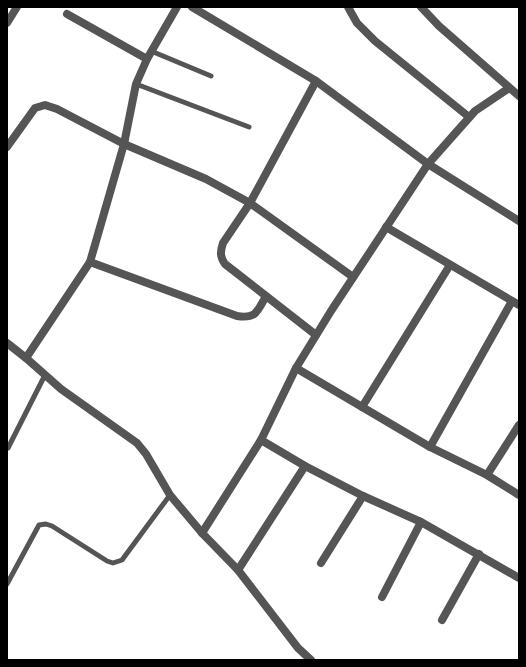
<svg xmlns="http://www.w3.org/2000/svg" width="526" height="667" font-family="'PT Sans Narrow',sans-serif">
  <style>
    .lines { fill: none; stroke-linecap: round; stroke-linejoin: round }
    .lane { stroke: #555; stroke-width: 5 }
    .street { stroke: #555; stroke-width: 8 }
  </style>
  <rect width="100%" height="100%" fill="#fff"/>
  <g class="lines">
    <g class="lane">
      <polyline points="151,51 211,76"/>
      <polyline points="136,84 249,127"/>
      <polyline points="8,448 45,375"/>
      <polyline points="7,584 39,525 46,524 52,526 107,561 113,563 122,560 170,495"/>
    </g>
    <g class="street">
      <polyline points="192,7 316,81 428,164 519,221"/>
      <polyline points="348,7 357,23 375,41 469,117"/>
      <polyline points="421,7 439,26 519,96"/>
      <polyline points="67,14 147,59"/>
      <polyline points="7,23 17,7"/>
      <path d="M316,81L250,203L223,243C220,252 220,257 225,264L316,335"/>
      <polyline points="7,147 35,108 45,105 57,109 124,144 206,179 250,203 353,277"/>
      <polyline points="386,227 519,305"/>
      <path d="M90,262L237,316C256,319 257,312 266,296"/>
      <polyline points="7,343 26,358 61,389 137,443 146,454 170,495 202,533 238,570 298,648 311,660"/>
      <polyline points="26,358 90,262 124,144 136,84 147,59 177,7"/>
      <polyline points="296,368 430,447 487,475 519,495"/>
      <polyline points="362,407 450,265"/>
      <polyline points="261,440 305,466 363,496 421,522 519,578"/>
      <polyline points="430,447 512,301"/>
      <polyline points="487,475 519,425"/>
      <polyline points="202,533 261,440 296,368 331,311 428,164 475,111 509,88"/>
      <polyline points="321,563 363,496"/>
      <polyline points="238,570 305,466"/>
      <polyline points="382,597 421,522"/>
      <polyline points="442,620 479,554"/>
    </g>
  </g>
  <rect width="526" height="667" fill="none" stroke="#000000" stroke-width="16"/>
</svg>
